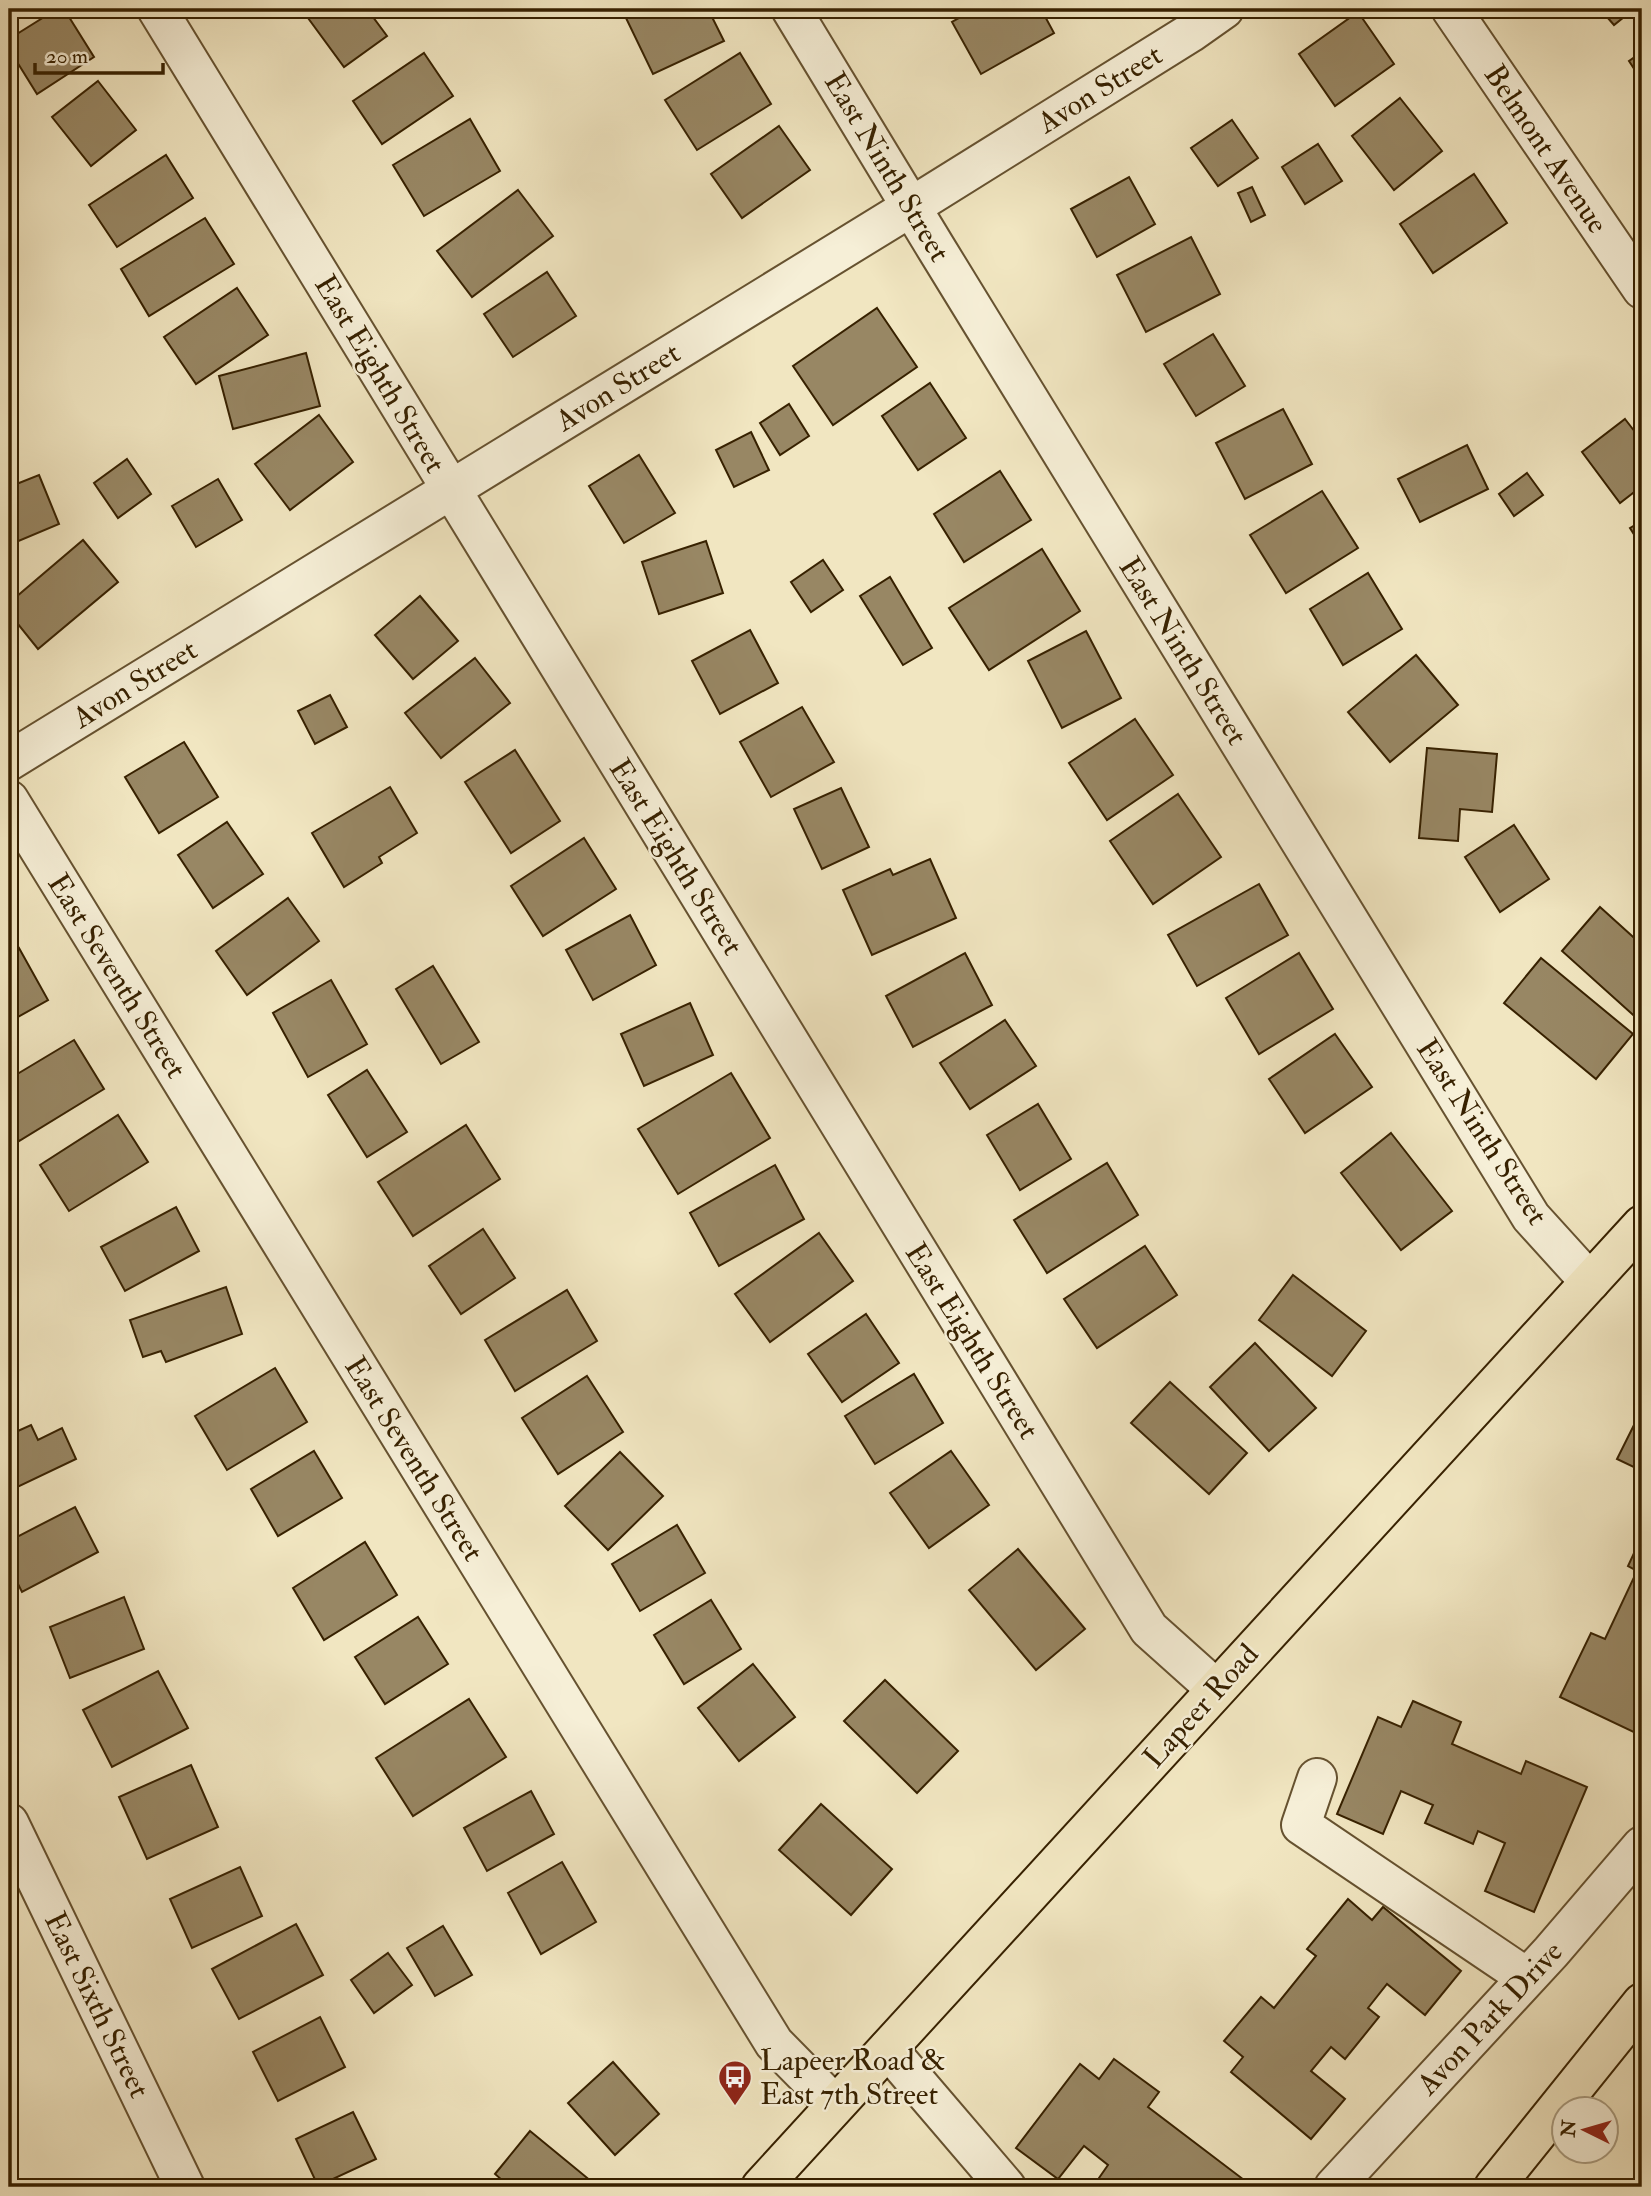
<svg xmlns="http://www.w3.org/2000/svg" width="1651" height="2196" font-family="'IM FELL Double Pica',serif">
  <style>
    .building { fill: #988764; stroke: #372100; stroke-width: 2 }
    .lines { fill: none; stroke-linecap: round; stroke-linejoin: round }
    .minor-casing { stroke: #665230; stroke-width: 42 }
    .major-casing { stroke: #372100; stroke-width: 42 }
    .highway-casing { stroke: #372100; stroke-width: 42 }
    .minor { stroke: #f6efd7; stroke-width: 38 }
    .major { stroke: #f1e6c1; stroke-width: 38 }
    .highway { stroke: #f1e6c1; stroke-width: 38 }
    .labels { text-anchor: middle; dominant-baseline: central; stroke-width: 5; stroke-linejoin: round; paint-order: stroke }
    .street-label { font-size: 30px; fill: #372100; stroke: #f6efd7 }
    .poi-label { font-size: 30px; fill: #372100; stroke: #f6efd7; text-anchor: start }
  </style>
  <rect width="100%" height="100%" fill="#f1e6c1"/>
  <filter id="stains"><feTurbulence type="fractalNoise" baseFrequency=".00286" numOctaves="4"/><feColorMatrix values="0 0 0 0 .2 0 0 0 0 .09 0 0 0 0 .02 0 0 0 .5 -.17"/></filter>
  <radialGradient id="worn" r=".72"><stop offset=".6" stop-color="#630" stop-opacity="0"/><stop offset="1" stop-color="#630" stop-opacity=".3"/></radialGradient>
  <g class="building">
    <polygon points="57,9 64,9 94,57 37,94 9,49 9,39"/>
    <polygon points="320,9 367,9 387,36 344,67 308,18"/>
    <polygon points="646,9 708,9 724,41 653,74 626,18"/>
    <polygon points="975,9 1041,9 1054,33 981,74 952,22"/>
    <polygon points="1600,9 1634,9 1614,25"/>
    <polygon points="1358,12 1394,64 1335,106 1299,54"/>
    <polygon points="1642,52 1642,81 1629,61"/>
    <polygon points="424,53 453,96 382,144 353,101"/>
    <polygon points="740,53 771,104 697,150 665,100"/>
    <polygon points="98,81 136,130 91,166 52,117"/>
    <polygon points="1400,98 1442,151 1394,190 1352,136"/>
    <polygon points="470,119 500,171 424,216 393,165"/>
    <polygon points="1232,120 1258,158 1218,186 1191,148"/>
    <polygon points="779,126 810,170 742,218 711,174"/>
    <polygon points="1318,144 1342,181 1305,204 1282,167"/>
    <polygon points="166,155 193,198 117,247 89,205"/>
    <polygon points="1474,174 1507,223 1433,273 1400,224"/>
    <polygon points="1129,177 1155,224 1097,257 1071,209"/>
    <polygon points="1252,187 1265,215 1251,222 1238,193"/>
    <polygon points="518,190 553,236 472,297 437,251"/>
    <polygon points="205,218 234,264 149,316 121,269"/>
    <polygon points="1191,237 1220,294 1146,332 1117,275"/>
    <polygon points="547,272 576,316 513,357 484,314"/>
    <polygon points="237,288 268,335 196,384 164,337"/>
    <polygon points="877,308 917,367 833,425 793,366"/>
    <polygon points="1213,334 1245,386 1196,416 1164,364"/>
    <polygon points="306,353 320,406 233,429 219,376"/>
    <polygon points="930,383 966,438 918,470 882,416"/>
    <polygon points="789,404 809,436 780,455 760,423"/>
    <polygon points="1283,409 1312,464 1245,499 1216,443"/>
    <polygon points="319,415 353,462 290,510 255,464"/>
    <polygon points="1625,419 1642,441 1642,486 1620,503 1582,452"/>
    <polygon points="751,432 769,470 734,487 716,450"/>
    <polygon points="1467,445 1488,489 1420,522 1398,479"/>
    <polygon points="639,455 675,513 624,543 589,486"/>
    <polygon points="127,459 151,494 118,518 94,483"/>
    <polygon points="1000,471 1031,520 964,562 934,514"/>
    <polygon points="1527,473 1543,495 1514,516 1499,494"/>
    <polygon points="39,475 59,524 9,545 9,487"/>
    <polygon points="218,479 242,520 196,547 172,506"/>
    <polygon points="1322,491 1358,548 1286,593 1250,535"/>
    <polygon points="1642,521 1642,547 1630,528"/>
    <polygon points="83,540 118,582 38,649 9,613 9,603"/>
    <polygon points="706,541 723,593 659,614 642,562"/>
    <polygon points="1042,549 1080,611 989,670 949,608"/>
    <polygon points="823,560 843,590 811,612 791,582"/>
    <polygon points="1368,573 1402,629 1343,665 1310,609"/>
    <polygon points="890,577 932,648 903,665 860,596"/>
    <polygon points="420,596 458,641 413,679 375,635"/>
    <polygon points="750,630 778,683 720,714 692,661"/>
    <polygon points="1086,631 1121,698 1062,728 1028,661"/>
    <polygon points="1416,655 1458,705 1390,762 1348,712"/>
    <polygon points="475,658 510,703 441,758 405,713"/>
    <polygon points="330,695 347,727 315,744 298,711"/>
    <polygon points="802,707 834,762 771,797 740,742"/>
    <polygon points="1135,719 1173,775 1107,820 1069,763"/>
    <polygon points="184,742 218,797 159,833 125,777"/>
    <polygon points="1427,748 1497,754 1492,812 1460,809 1458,841 1419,838"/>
    <polygon points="515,750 560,821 511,853 465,782"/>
    <polygon points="390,787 417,833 379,857 382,863 344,887 312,833"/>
    <polygon points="841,788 869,847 822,869 794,809"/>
    <polygon points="1178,794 1221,857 1153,904 1110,841"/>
    <polygon points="227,822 263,874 213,908 178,855"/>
    <polygon points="1514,825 1549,879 1500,912 1465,857"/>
    <polygon points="584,838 616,889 543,936 511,886"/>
    <polygon points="930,859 956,918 872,955 843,890 890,869 893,875"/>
    <polygon points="1259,884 1288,935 1197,986 1168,935"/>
    <polygon points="288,898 319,941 247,995 216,951"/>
    <polygon points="1600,907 1642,945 1641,1022 1562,951"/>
    <polygon points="630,915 656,965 593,1000 566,950"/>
    <polygon points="19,948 48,1000 9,1022 9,954"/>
    <polygon points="965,953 992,1005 913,1047 886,996"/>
    <polygon points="1299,953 1333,1009 1259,1054 1226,998"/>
    <polygon points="1541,958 1633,1034 1596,1079 1504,1003"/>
    <polygon points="433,966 479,1042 441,1064 396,989"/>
    <polygon points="331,980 367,1044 308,1077 273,1013"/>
    <polygon points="690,1003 713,1055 644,1086 621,1034"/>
    <polygon points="1005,1020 1036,1066 970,1109 940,1063"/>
    <polygon points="1335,1034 1372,1087 1305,1133 1269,1079"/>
    <polygon points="74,1040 104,1089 19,1141 9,1124 9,1079"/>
    <polygon points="367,1070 407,1132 367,1157 328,1095"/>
    <polygon points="731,1073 770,1138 678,1194 638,1129"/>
    <polygon points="1038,1104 1071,1159 1020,1190 987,1135"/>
    <polygon points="118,1115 148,1162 69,1211 40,1165"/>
    <polygon points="466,1125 500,1179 413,1236 378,1182"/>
    <polygon points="1391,1133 1452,1211 1401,1250 1341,1173"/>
    <polygon points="1107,1163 1138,1215 1047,1273 1014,1220"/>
    <polygon points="775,1165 804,1219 719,1266 690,1213"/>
    <polygon points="176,1207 199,1251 125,1291 101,1247"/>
    <polygon points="483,1229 515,1278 461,1314 429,1266"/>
    <polygon points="819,1233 853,1281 770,1342 735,1294"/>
    <polygon points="1145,1246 1177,1295 1097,1348 1064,1299"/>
    <polygon points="1293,1275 1366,1331 1332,1376 1259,1320"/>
    <polygon points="226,1287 242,1334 166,1362 161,1351 143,1357 130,1320"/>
    <polygon points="567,1290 597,1341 515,1391 485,1340"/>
    <polygon points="866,1314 899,1363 842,1402 808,1354"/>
    <polygon points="1255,1343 1316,1408 1269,1451 1210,1387"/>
    <polygon points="275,1368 307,1422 227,1470 195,1416"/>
    <polygon points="914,1374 943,1423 875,1464 845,1416"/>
    <polygon points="587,1376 623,1432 558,1474 522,1418"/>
    <polygon points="1170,1382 1247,1453 1209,1494 1131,1423"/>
    <polygon points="1642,1409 1642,1471 1617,1459"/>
    <polygon points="31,1425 38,1440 62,1428 76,1459 9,1491 9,1435"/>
    <polygon points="314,1451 342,1498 278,1536 251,1489"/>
    <polygon points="951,1451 989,1505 929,1548 890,1493"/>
    <polygon points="620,1452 663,1496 608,1550 565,1506"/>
    <polygon points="75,1507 98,1552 22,1592 9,1566 9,1541"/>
    <polygon points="677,1525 705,1573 640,1611 612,1564"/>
    <polygon points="1642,1536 1642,1736 1560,1697 1591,1633 1605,1639 1637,1571 1628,1566"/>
    <polygon points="365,1542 397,1595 324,1640 293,1588"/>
    <polygon points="1018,1549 1085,1629 1036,1670 969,1590"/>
    <polygon points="124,1597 144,1649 70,1678 50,1627"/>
    <polygon points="711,1600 741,1649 684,1684 654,1635"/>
    <polygon points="418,1617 448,1664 385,1704 355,1657"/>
    <polygon points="753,1664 795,1717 739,1761 698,1708"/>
    <polygon points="158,1671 188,1728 112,1767 83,1710"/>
    <polygon points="885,1680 958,1751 917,1793 844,1721"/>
    <polygon points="469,1699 506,1757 413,1816 376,1758"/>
    <polygon points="1413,1701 1461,1722 1452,1744 1521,1774 1526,1761 1587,1787 1534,1912 1485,1891 1505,1843 1478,1831 1473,1844 1425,1823 1433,1805 1401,1791 1383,1834 1337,1814 1378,1717 1401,1727"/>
    <polygon points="191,1765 218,1827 147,1859 119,1797"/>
    <polygon points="531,1791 554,1834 487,1871 464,1828"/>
    <polygon points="821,1804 892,1869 851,1915 779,1850"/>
    <polygon points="562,1862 596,1922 541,1954 508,1893"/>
    <polygon points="240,1867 262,1916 192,1948 170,1899"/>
    <polygon points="1348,1899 1372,1920 1383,1907 1461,1971 1425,2015 1387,1984 1368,2008 1379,2017 1345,2059 1331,2047 1311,2071 1345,2099 1311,2139 1231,2072 1243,2057 1224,2041 1261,1997 1274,2008 1316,1956 1307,1949"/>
    <polygon points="296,1924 323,1975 239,2019 212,1969"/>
    <polygon points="443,1926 472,1975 435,1996 407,1948"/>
    <polygon points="388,1953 412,1985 374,2013 351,1980"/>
    <polygon points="320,2017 345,2067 278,2101 253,2052"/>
    <polygon points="1114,2059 1159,2092 1148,2107 1252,2186 1251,2187 1111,2187 1099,2178 1108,2165 1084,2146 1058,2179 1016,2148 1080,2064 1099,2079"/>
    <polygon points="613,2062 659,2114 615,2155 568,2103"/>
    <polygon points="353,2112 376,2159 318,2186 296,2139"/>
    <polygon points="530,2131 597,2186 596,2187 510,2187 495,2174"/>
  </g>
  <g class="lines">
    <g class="minor-casing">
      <g id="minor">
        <polyline points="157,9 1149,1629 1216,1689"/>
        <polyline points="791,9 936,248 1531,1217 1590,1282"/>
        <polyline points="1451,9 1642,289"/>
        <polyline points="9,761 911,207 1190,33 1224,9"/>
        <polyline points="9,800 774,2043 835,2105"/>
        <polyline points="1317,1778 1301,1825 1526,1977"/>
        <polyline points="9,1823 185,2187"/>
        <polyline points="888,2049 1006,2187"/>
        <polyline points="1334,2187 1551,1952 1642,1846"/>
      </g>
    </g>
    <g class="major-casing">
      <polyline id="major" points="761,2187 1642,1225"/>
    </g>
    <g class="highway-casing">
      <polyline id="highway" points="1494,2187 1642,2003"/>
    </g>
    <use href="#minor" class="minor"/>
    <use href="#major" class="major"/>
    <use href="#highway" class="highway"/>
  </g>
  <defs>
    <g id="bus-pin" transform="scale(1.75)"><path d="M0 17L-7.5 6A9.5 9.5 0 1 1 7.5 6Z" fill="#8f2418" stroke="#f6efd7"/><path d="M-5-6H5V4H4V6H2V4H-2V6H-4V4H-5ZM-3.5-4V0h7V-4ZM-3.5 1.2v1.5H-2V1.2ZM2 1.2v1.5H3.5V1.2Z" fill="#fff"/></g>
  </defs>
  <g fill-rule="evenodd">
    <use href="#bus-pin" x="735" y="2077"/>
  </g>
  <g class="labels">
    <g class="street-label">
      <text transform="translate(1100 89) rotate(-32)">Avon Street</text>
      <text transform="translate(1546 149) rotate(56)">Belmont Avenue</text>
      <text transform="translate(887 167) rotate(59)">East Ninth Street</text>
      <text transform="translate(380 374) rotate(59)">East Eighth Street</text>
      <text transform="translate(618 387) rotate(-32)">Avon Street</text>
      <text transform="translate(1183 651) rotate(58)">East Ninth Street</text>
      <text transform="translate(135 684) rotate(-32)">Avon Street</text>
      <text transform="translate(676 857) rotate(58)">East Eighth Street</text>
      <text transform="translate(117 976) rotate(58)">East Seventh Street</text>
      <text transform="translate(1482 1132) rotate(57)">East Ninth Street</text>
      <text transform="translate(972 1341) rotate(58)">East Eighth Street</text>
      <text transform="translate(414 1459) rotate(58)">East Seventh Street</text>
      <text transform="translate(1201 1706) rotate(-48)">Lapeer Road</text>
      <text transform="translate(97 2005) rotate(64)">East Sixth Street</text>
      <text transform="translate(1490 2018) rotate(-47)">Avon Park Drive</text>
    </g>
    <g class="poi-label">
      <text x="760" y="2060">Lapeer Road &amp;<tspan x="760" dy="34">East 7th Street</tspan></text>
    </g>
  </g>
  <rect width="1651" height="2196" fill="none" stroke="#f1e6c1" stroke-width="35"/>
  <rect x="10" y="10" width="1630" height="2175" fill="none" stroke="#372100" stroke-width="3.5"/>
  <rect x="18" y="18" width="1616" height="2161" fill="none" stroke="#372100" stroke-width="2"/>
  <g transform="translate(1585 2130) rotate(275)"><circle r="33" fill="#f6efd7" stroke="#aa9d81" stroke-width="2"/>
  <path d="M0-5L12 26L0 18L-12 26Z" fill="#8f2418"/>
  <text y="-10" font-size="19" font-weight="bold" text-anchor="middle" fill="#372100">N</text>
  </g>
  <path d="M35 63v10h128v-10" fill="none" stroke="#372100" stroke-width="3.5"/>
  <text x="46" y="63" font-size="21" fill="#372100" stroke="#f6efd7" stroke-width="5" paint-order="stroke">20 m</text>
  <rect width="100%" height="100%" filter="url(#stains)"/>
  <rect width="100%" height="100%" fill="url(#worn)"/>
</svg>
